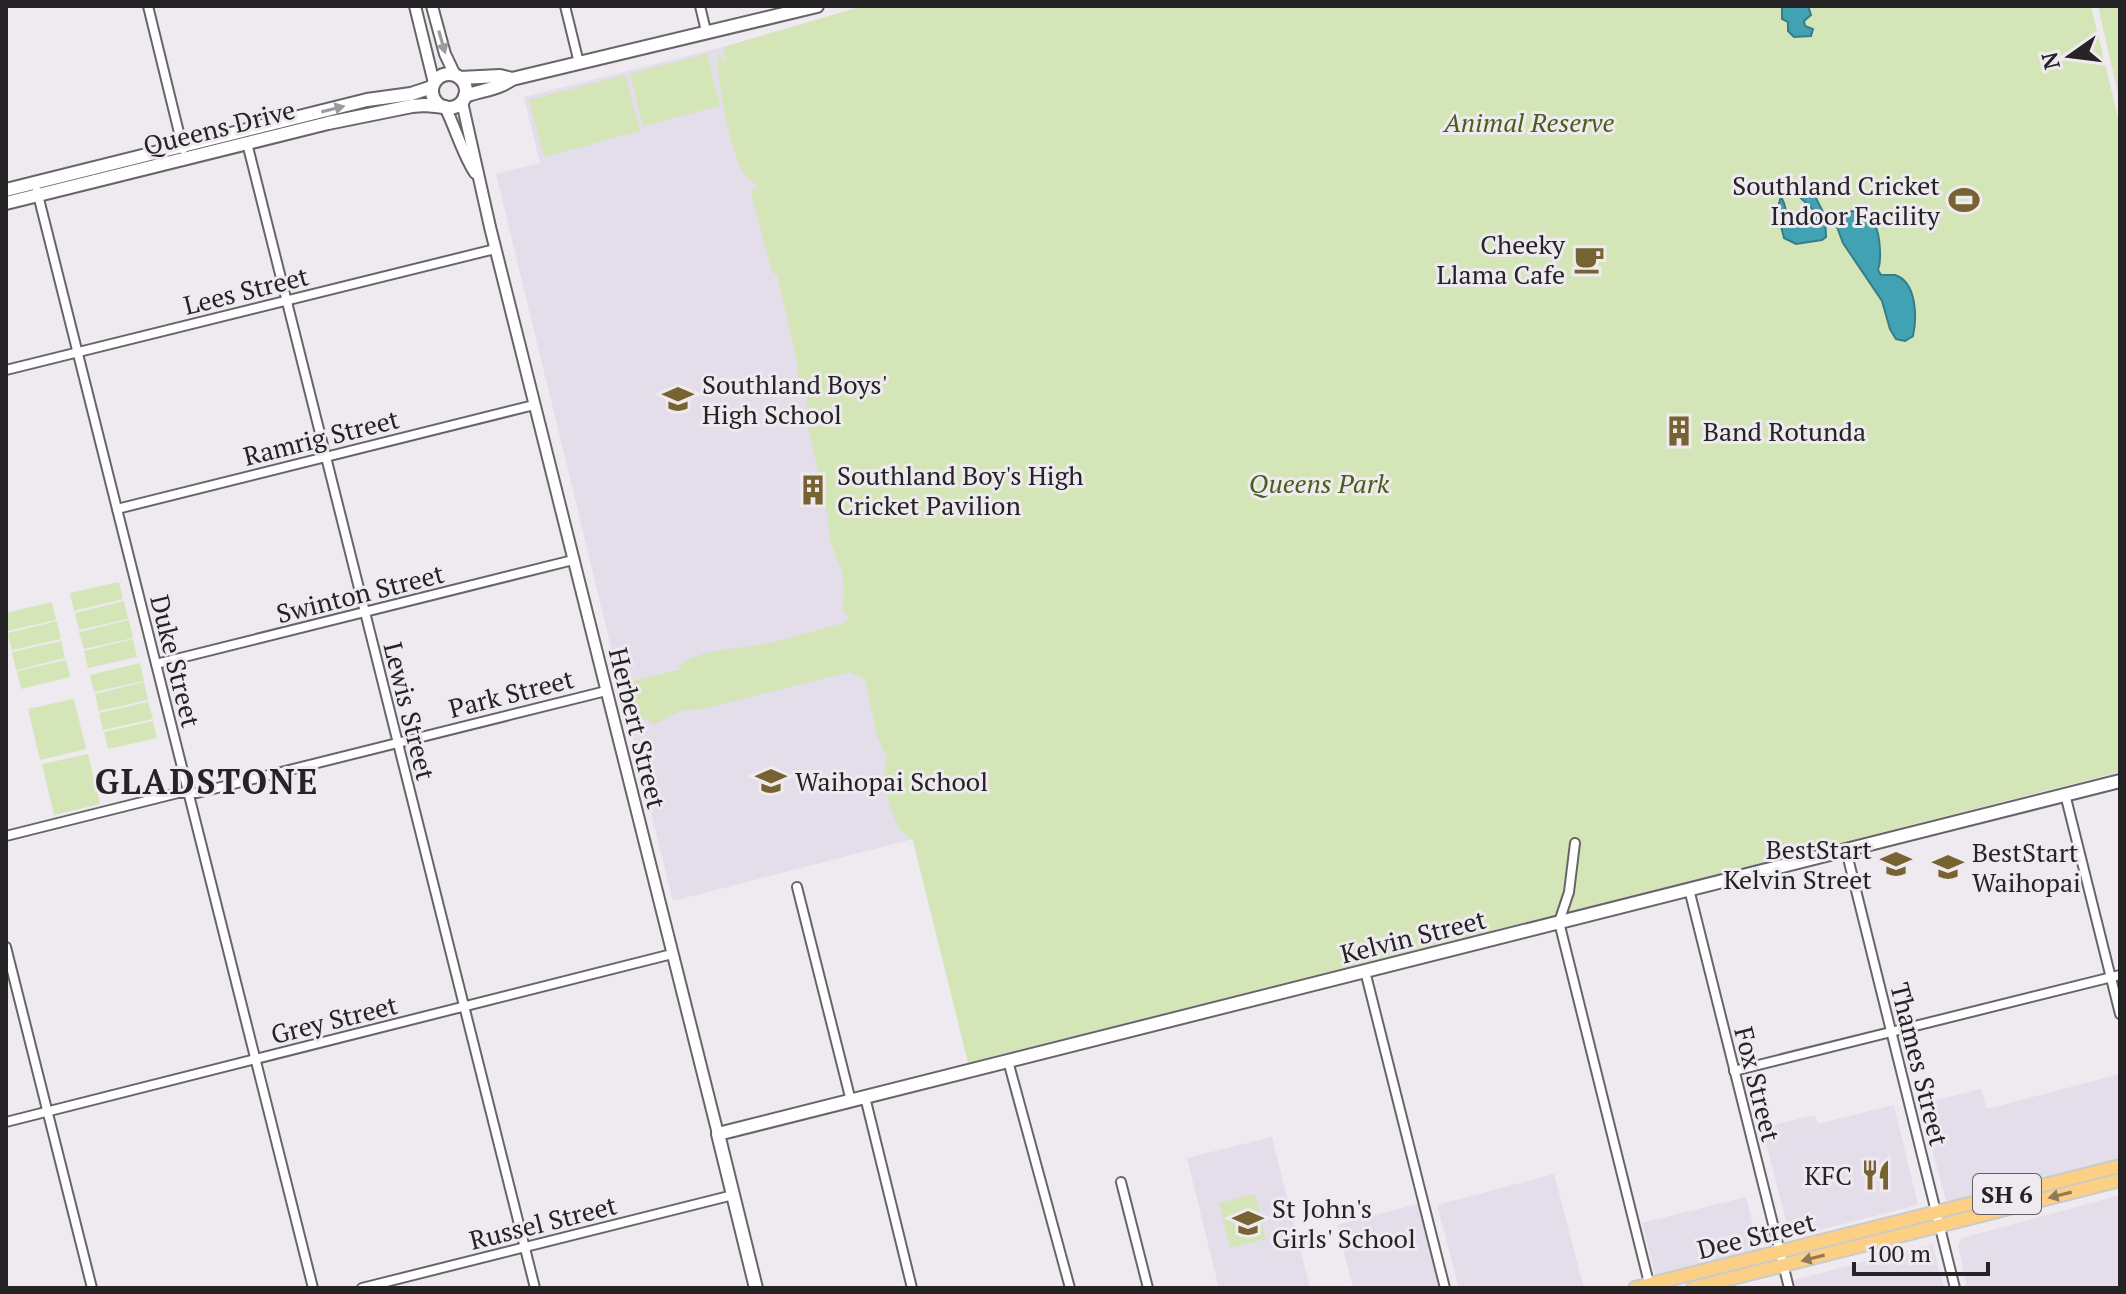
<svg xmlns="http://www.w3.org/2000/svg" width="2126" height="1294" font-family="'PT Serif',serif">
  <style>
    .built { fill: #e4ddea }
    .green { fill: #d4e6b8 }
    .water { fill: #40a2b3; stroke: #387c89; stroke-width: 2 }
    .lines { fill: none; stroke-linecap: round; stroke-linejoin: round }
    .minor-casing { stroke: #67646a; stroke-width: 12 }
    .tertiary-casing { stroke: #67646a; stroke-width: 14 }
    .secondary-casing { stroke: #67646a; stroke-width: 16 }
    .primary-casing { stroke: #cbcacb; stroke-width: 16 }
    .minor { stroke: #fff; stroke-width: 8 }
    .tertiary { stroke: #fff; stroke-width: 10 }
    .secondary { stroke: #fff; stroke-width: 12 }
    .primary { stroke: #fbd084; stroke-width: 12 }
    .oneway { fill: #9d9c9d }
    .oneway2 { fill: #907a55 }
    .labels { text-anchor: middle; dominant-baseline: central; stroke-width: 6; stroke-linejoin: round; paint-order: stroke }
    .shield { fill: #eeeaf0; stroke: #615f63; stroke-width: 2 }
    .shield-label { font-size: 24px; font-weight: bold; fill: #252326 }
    .park-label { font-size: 26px; font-style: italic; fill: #495e18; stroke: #eeeaf0 }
    .street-label { font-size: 26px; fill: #252326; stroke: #eeeaf0 }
    .poi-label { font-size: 26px; fill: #252326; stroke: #eeeaf0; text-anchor: start }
    .district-label { font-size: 34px; font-weight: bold; letter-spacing: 2px; fill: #252326; stroke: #eeeaf0 }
  </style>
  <rect width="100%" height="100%" fill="#eeeaf0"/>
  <g class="built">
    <polygon points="723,47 860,625 620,684 496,174 540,163 524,97"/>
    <polygon points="870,664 913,839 673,901 629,723"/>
    <polygon points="2120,1074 2120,1158 1947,1204 1920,1104 1981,1089 1987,1109"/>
    <polygon points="1894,1105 1918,1205 1795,1236 1789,1232 1762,1128 1815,1115 1818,1124"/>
    <polygon points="1272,1137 1310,1288 1219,1288 1187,1158"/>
    <polygon points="1554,1174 1584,1288 1459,1288 1437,1205"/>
    <polygon points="2120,1195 2120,1288 1967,1288 1958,1245 1962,1238"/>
    <polygon points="1746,1197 1760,1253 1656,1279 1642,1223"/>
    <polygon points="1418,1204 1439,1288 1353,1288 1337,1225"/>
    <polygon points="1932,1244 1944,1288 1795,1288 1794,1280"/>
  </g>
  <g class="green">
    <path d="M863,6H2091L2120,126V772L968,1063L913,841L899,829L889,804L884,774L887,758L877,736L866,682L861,677L849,672L699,710C681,707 669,718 653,725L647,719L629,723L620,684L681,669L678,667C702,647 740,650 769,643C794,638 818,629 843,623L849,618L842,608L844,595L843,574L830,541L828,518L805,411L808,408L803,387L801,386L797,374L798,365L777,275L772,272L751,193L752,189L757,191L755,183L748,180C744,173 739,166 737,158C729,138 714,72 719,53L727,66L723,47Z"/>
    <polygon points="2098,6 2120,6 2120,102"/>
    <polygon points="707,54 720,106 643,126 630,74"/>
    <polygon points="625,75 640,131 544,157 529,100"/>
    <polygon points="119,582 123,599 74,611 70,593"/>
    <polygon points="124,601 128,619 79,630 75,613"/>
    <polygon points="52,602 56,620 7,631 6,613"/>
    <polygon points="129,620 133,638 84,649 79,632"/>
    <polygon points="57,621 61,639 12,650 8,633"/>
    <polygon points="133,639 137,657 88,668 84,651"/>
    <polygon points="61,641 65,658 16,670 12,652"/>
    <polygon points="66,660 70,677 21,689 17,671"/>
    <polygon points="140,663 144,681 94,692 90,675"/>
    <polygon points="144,682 148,700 99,711 95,694"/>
    <polygon points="74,699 86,749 40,760 28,709"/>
    <polygon points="148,702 153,719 103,730 99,713"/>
    <polygon points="153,721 157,738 108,749 104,732"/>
    <polygon points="88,754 100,804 54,815 42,764"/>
    <polygon points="1255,1194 1266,1239 1230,1248 1219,1203"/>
  </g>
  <g class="water">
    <polygon points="1785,6 1808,6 1811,15 1804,21 1805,26 1813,29 1811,36 1794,37 1788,31 1788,22 1782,19 1782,8"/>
    <path d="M1807,187L1811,188L1825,216L1826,237L1822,240L1796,244L1784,238C1781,225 1775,210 1781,197C1786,204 1785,212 1789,219L1811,220L1816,214C1811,205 1804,203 1798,195L1800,190Z"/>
    <path d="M1852,211C1875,214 1879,229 1880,250C1880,257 1881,262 1878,270L1881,275C1883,275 1893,275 1895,275C1917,282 1917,318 1913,336L1905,341L1896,339L1890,329L1882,301L1843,243L1837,227L1844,215Z"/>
  </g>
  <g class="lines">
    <g class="minor-casing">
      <g id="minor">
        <polyline points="148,6 183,149"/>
        <polyline points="565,6 579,63"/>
        <polyline points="700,6 706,31"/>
        <polyline points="247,143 535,1288"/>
        <polyline points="37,191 313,1288"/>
        <polyline points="6,370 495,249"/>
        <polyline points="117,509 534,405"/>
        <polyline points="156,664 573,560"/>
        <polyline points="2065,794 2120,1014"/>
        <polyline points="6,836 178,793 197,793 606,691"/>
        <polyline points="1575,843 1569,892 1559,922 1650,1287"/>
        <polyline points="1846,850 1955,1288"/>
        <polyline points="797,887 851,1101"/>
        <polyline points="1689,889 1789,1288"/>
        <polyline points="6,947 92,1288"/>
        <polyline points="1365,971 1445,1288"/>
        <polyline points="1008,1061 1070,1288"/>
        <polyline points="1734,1071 2120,975"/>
        <polyline points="865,1097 912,1288"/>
        <polyline points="6,1122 672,954"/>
        <polyline points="1121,1182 1148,1288"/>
        <polyline points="362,1288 733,1195"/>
      </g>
    </g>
    <g class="tertiary-casing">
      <g id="tertiary">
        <polyline points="415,6 434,83"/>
        <polyline points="432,6 445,54 455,75"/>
        <polyline points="462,102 490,227 718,1134"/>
        <path d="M445,107C456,129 462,153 475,173"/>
      </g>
    </g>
    <g class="secondary-casing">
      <g id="secondary">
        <circle cx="449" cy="91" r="17"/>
        <polyline points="460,78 500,76 512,79"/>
        <path d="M465,96C481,90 499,89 512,79L817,6"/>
        <polyline points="6,190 367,100 411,94 432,87"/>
        <polyline points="6,203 328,123 412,106 425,105 445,107"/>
        <polyline points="756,1288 718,1134 2120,781"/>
      </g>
    </g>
    <g class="primary-casing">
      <g id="primary">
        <polyline points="1635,1288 2120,1166"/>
        <polyline points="1693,1288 2120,1180"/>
      </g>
    </g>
    <use href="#minor" class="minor"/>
    <use href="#tertiary" class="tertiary"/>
    <use href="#secondary" class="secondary"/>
    <use href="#primary" class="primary"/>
  </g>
  <defs><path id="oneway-solid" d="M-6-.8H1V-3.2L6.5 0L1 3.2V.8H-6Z" transform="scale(2)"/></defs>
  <g class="oneway">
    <use href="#oneway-solid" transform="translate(442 42) rotate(74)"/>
    <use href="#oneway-solid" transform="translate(333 109) rotate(-14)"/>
  </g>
  <g class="oneway2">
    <use href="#oneway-solid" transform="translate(2060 1195) rotate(166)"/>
    <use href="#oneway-solid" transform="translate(1813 1258) rotate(166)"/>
  </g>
  <defs>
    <g id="stadium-bare" transform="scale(2.4)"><path d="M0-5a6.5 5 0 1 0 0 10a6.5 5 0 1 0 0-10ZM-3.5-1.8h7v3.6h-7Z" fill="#776231" stroke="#eeeaf0" stroke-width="2.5" paint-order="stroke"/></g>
    <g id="cafe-bare" transform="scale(2.4)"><path d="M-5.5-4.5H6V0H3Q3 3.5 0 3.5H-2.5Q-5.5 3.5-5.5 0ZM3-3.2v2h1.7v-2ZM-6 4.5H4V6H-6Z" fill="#776231" stroke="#eeeaf0" stroke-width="2.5" paint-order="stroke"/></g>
    <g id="school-bare" transform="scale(2.4)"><path d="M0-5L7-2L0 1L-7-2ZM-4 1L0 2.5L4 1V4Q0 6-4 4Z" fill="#776231" stroke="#eeeaf0" stroke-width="2.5" paint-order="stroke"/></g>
    <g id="building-bare" transform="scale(2.4)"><path d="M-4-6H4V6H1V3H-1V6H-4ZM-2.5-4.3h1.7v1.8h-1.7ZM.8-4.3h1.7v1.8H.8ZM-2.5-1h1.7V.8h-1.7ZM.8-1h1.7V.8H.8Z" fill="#776231" stroke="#eeeaf0" stroke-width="2.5" paint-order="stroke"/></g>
    <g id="restaurant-bare" transform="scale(2.4)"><path d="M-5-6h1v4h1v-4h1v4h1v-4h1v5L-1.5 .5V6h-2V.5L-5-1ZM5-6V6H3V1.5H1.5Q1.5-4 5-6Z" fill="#776231" stroke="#eeeaf0" stroke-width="2.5" paint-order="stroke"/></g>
  </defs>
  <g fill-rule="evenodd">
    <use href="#stadium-bare" x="1964" y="200"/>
    <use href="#cafe-bare" x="1589" y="259"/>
    <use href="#school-bare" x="678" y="399"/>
    <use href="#building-bare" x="1679" y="431"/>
    <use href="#building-bare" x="813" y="490"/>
    <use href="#school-bare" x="771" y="781"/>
    <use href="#school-bare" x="1896" y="864"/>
    <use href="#school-bare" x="1948" y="867"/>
    <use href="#restaurant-bare" x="1876" y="1175"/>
    <use href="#school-bare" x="1248" y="1223"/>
  </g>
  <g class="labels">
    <rect class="shield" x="1973" y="1174" width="68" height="40" rx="6"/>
    <g class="shield-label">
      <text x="2007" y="1194">SH 6</text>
    </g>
    <g class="park-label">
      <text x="1529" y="122">Animal Reserve</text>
      <text x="1319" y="483">Queens Park</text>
    </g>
    <g class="street-label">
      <text transform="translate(219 127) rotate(-14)">Queens Drive</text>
      <text transform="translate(246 290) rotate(-14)">Lees Street</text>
      <text transform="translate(321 437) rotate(-14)">Ramrig Street</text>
      <text transform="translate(360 593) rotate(-14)">Swinton Street</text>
      <text transform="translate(176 661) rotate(76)">Duke Street</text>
      <text transform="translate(511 693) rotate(-14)">Park Street</text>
      <text transform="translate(410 711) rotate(76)">Lewis Street</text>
      <text transform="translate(638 728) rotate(76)">Herbert Street</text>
      <text transform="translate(1413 936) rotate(-14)">Kelvin Street</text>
      <text transform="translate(334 1019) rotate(-14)">Grey Street</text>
      <text transform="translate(1920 1064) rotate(76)">Thames Street</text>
      <text transform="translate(1758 1084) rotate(76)">Fox Street</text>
      <text transform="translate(543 1222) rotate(-14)">Russel Street</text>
      <text transform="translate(1756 1235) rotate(-14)">Dee Street</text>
    </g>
    <g class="poi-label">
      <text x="1940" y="185" text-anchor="end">Southland Cricket<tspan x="1940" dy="30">Indoor Facility</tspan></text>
      <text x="1565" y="244" text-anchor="end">Cheeky<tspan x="1565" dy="30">Llama Cafe</tspan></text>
      <text x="702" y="384">Southland Boys'<tspan x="702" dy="30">High School</tspan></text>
      <text x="1703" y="431">Band Rotunda</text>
      <text x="837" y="475">Southland Boy's High<tspan x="837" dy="30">Cricket Pavilion</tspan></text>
      <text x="795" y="781">Waihopai School</text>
      <text x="1872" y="849" text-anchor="end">BestStart<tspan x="1872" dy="30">Kelvin Street</tspan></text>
      <text x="1972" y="852">BestStart<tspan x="1972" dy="30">Waihopai</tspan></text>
      <text x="1852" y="1175" text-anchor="end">KFC</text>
      <text x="1272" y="1208">St John's<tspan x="1272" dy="30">Girls' School</tspan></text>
    </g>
    <g class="district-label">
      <text x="207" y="781">GLADSTONE</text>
    </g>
  </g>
  <rect width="2126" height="1294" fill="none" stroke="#252326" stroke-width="16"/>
  <g transform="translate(2070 56) rotate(256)" stroke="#eeeaf0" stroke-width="6" paint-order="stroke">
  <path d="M0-6L14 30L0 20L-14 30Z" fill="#252326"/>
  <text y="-12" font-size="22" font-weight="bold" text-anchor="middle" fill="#252326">N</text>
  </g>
  <path d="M1854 1262v12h134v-12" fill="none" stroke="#252326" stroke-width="4"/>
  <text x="1866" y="1262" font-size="24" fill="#252326" stroke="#eeeaf0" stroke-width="6" paint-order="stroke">100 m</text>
</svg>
